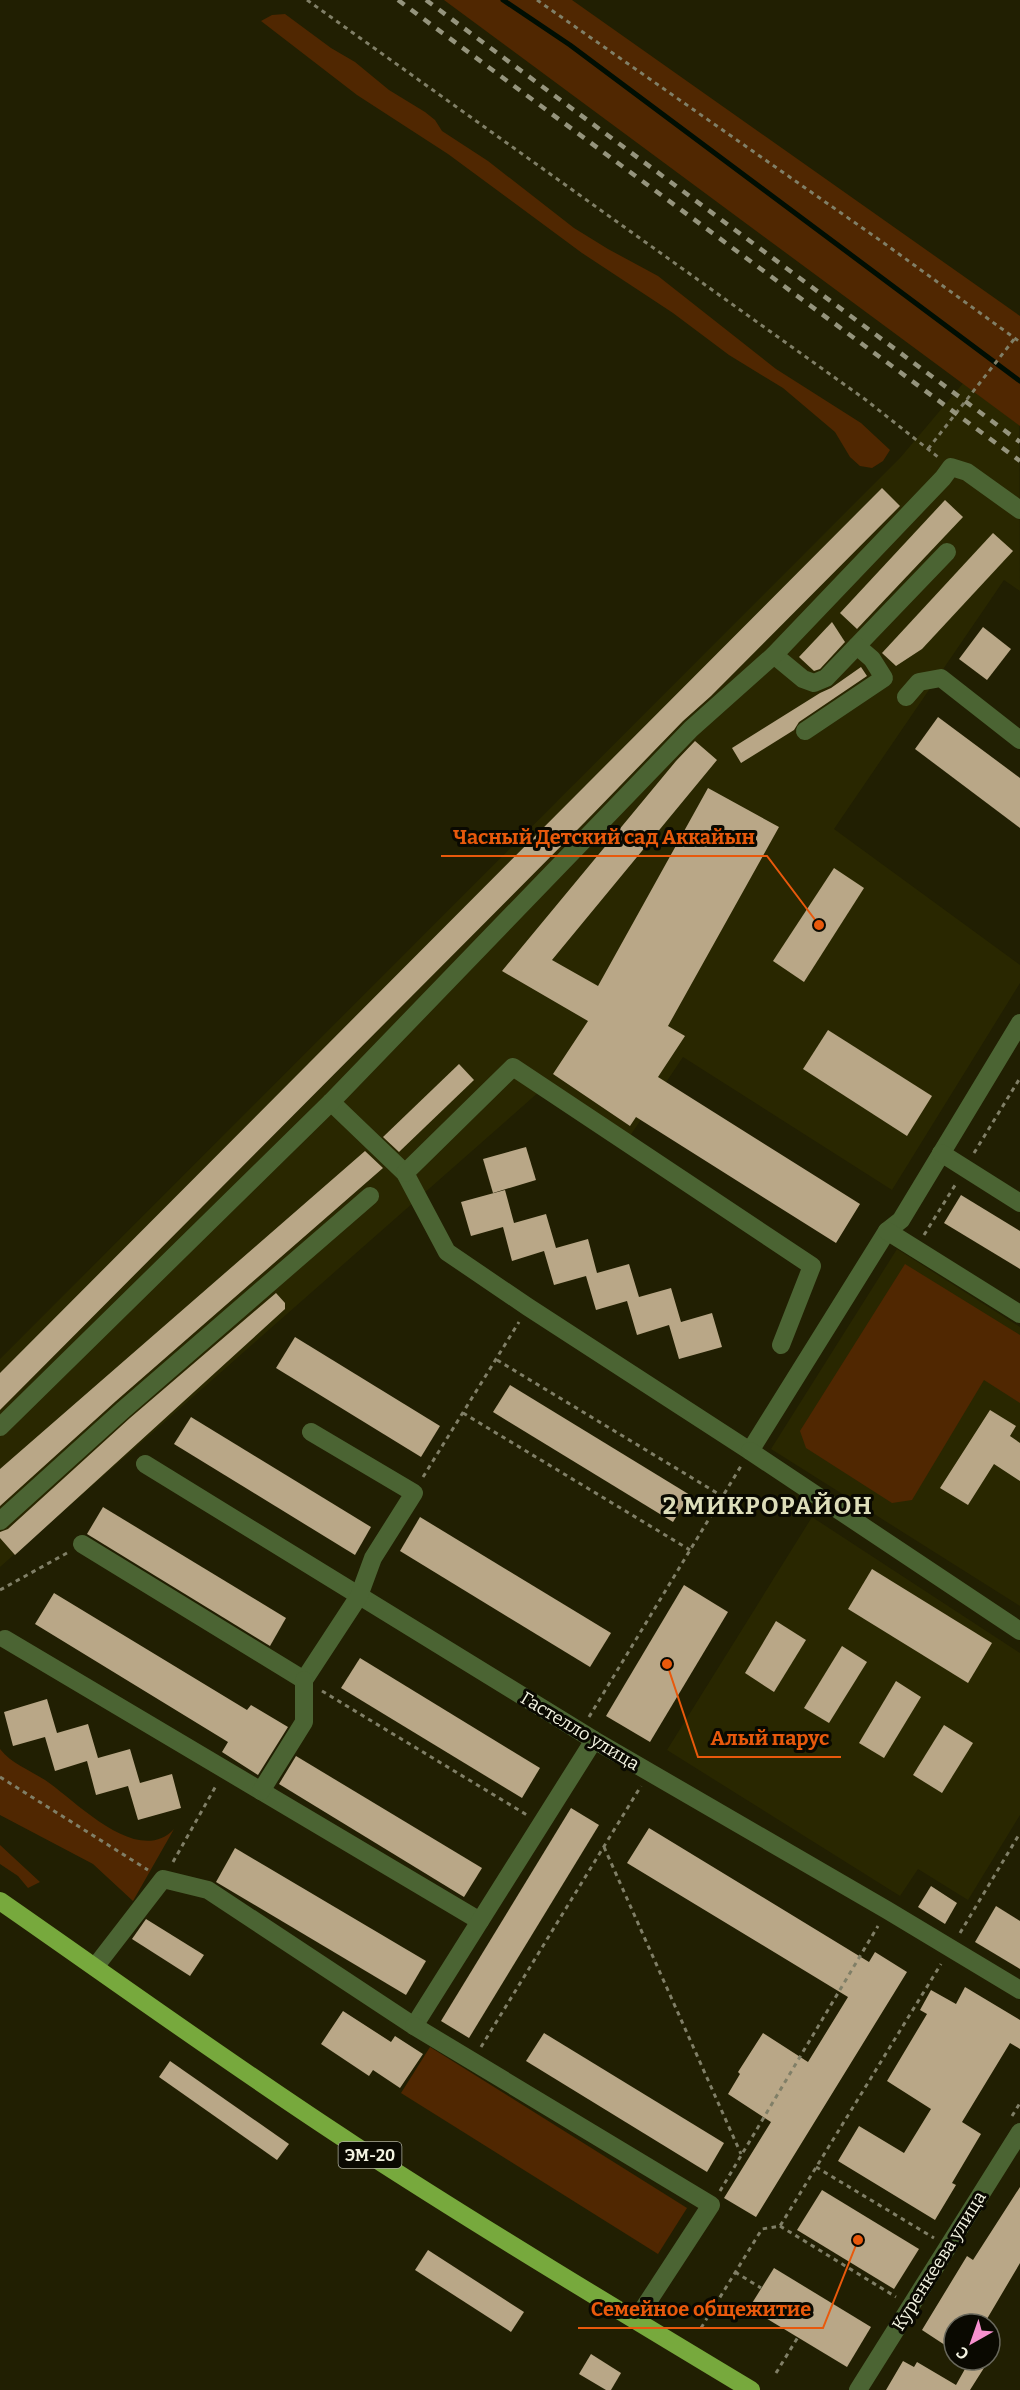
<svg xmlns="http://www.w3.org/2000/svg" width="1020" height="2390" font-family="Bitter,serif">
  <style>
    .built { fill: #292700 }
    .green { fill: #502701 }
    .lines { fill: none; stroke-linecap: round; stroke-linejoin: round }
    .stream { stroke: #000e03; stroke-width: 5 }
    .building { fill: #b9a787 }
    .path { stroke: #807f67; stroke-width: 3; stroke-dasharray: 4.5 4.5; stroke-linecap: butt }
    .minor { stroke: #4b6433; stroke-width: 18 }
    .major { stroke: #77a93d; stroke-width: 18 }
    .rail { stroke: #95947d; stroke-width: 4.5; stroke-dasharray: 8 8; stroke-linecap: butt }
    .labels { text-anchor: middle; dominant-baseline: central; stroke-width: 6; stroke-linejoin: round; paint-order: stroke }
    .shield { fill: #0a0901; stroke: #aeae9e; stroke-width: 1.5 }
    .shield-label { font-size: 16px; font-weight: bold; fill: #f4f4e2 }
    .street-label { font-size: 18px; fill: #f4f4e2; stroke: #0a0901 }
    .district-label { font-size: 24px; font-weight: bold; letter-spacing: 1.5px; fill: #ddddb9; stroke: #0a0901 }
    .leader { fill: none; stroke: #e8590c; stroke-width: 2 }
    .callout-dot { fill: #e8590c; stroke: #0a0901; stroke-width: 2 }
    .callout-label { font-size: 20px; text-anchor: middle; font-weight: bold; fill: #e8590c; stroke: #0a0901; stroke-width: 6; stroke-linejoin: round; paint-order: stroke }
  </style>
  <rect width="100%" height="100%" fill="#211f02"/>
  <g class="built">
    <polygon points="1019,317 1020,591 1004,580 834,829 1020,965 1020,983 892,1190 683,1057 628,1139 549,1083 0,1567 0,1359 900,458"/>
    <polygon points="897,1249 1020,1327 1020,1606 771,1449"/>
    <polygon points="812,1517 1020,1653 1020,1815 968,1900 918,1869 900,1896 667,1750"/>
  </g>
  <g class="green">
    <polygon points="444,0 572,0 1020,316 1020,426"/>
    <polygon points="285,14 331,48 355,62 389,90 425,112 435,120 442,131 488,161 574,228 608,249 658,276 776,369 861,423 890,450 883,461 872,468 860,466 850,457 835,432 783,388 729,355 673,313 582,253 448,154 357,95 261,21 272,15"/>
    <polygon points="905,1264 1020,1335 1020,1403 984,1380 912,1500 892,1503 806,1448 800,1431"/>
    <path d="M0,1749C12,1764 28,1769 45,1780C75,1800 138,1868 174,1829L133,1901L93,1864L0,1815Z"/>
    <polygon points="0,1845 40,1882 28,1888 18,1876 0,1864"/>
    <polygon points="430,2047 687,2208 658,2254 401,2093"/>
  </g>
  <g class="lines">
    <polyline class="stream" points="503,0 570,45 1020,381"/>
  </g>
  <g class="building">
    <polygon points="882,488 900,506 711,696 683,721 586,821 0,1410 0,1373"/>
    <polygon points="945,500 963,517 857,629 840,613"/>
    <polygon points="993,533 1013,551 922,649 896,666 882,653"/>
    <polygon points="832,622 845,642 820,669 814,671 799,657"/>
    <polygon points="983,627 1011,649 987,680 959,659"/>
    <polygon points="861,667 867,676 799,722 794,730 741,763 732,748 820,693 831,688"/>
    <polygon points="938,717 1020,778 1020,828 915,749"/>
    <polygon points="695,741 717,760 552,960 598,986 708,788 779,827 668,1026 685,1036 658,1077 860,1204 836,1243 636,1117 630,1126 553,1074 588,1021 502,971 676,761"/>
    <polygon points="834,868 864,888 804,982 773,961"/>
    <polygon points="828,1030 932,1096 907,1136 803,1069"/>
    <polygon points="459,1064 474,1080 399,1152 383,1137"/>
    <polygon points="526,1147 536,1180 493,1193 483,1159"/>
    <polygon points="365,1151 383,1168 116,1401 0,1506 0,1469"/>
    <polygon points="505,1190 514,1223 546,1214 556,1248 588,1239 597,1273 629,1264 639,1297 671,1288 681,1322 712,1313 722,1347 679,1359 669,1325 637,1335 627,1301 596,1310 586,1276 554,1285 544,1251 512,1261 503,1227 471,1236 461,1202"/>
    <polygon points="961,1195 1020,1231 1020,1269 944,1223"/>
    <polygon points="276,1293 285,1303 285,1309 15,1555 0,1538 0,1532 8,1529 130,1418"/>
    <polygon points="295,1337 440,1426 421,1457 276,1368"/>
    <polygon points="510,1385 690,1495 673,1522 493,1412"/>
    <polygon points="990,1410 1016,1426 1010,1436 1020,1443 1020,1481 994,1464 968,1505 940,1488"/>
    <polygon points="191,1417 371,1527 355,1555 174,1444"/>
    <polygon points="103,1507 286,1618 270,1646 87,1534"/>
    <polygon points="420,1517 611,1633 590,1667 400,1551"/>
    <polygon points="872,1569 992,1643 968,1683 848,1609"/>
    <polygon points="684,1585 728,1612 650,1742 606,1716"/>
    <polygon points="54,1593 247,1710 251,1705 288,1727 258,1775 222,1752 228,1742 35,1624"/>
    <polygon points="776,1621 806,1640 774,1692 745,1673"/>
    <polygon points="842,1646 867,1662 829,1723 804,1708"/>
    <polygon points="360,1658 540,1768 522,1798 341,1688"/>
    <polygon points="896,1681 921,1697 884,1758 859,1743"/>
    <polygon points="47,1699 57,1733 88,1724 98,1758 130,1749 140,1783 172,1774 181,1808 138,1820 128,1786 96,1795 87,1761 55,1771 45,1737 13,1746 4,1712"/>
    <polygon points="944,1725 973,1743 942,1793 913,1775"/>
    <polygon points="296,1756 482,1868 464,1897 279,1784"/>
    <polygon points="571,1808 599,1825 469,2038 441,2021"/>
    <polygon points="649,1828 869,1962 875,1952 907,1972 756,2217 724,2198 771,2122 728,2094 740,2074 738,2072 763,2033 808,2062 848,1997 627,1863"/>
    <polygon points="235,1848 426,1961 406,1995 216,1882"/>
    <polygon points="931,1886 957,1903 945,1924 918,1907"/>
    <polygon points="996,1906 1020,1921 1020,1969 975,1942"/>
    <polygon points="146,1919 204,1955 190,1976 132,1939"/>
    <polygon points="965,1987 1020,2020 1020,2049 1010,2043 962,2122 981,2134 952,2183 956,2185 935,2220 838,2161 859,2126 904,2153 931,2109 887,2081 927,2014 920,2010 931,1990 956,2004"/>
    <polygon points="343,2011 391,2042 395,2036 423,2054 400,2088 373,2070 369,2076 321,2044"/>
    <polygon points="544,2033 724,2143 707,2172 526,2061"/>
    <polygon points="170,2061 289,2144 277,2160 159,2077"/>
    <polygon points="1020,2187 1020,2263 984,2324 954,2324 954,2351 922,2330 967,2256 973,2260"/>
    <polygon points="822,2190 919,2249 894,2289 797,2230"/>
    <polygon points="428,2250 524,2312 511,2332 415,2270"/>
    <polygon points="774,2268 871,2327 847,2367 749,2308"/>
    <polygon points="591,2354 621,2373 611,2390 606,2390 579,2374"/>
    <polygon points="970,2360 989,2360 970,2390 886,2390 903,2361 914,2367 917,2362 956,2385"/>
  </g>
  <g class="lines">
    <g class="path">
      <polyline points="307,0 866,400 938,457"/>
      <polyline points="537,0 881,241 1020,342"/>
      <polyline points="928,449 1015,338"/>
      <polyline points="974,1153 1020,1078"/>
      <polyline points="924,1235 957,1182"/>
      <polyline points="497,1360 722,1496"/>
      <polyline points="463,1413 690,1550"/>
      <polyline points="423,1477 519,1322"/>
      <polyline points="0,1590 67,1553"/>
      <polyline points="322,1691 527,1815"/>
      <polyline points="589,1717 741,1466"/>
      <polyline points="0,1777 148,1870"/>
      <polyline points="604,1847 741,2154"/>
      <polyline points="173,1862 217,1784"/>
      <polyline points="960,1933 1020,1833"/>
      <polyline points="481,2047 641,1786"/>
      <polyline points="1012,2116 1020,2103"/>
      <polyline points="816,2167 934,2238"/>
      <polyline points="720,2191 878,1926"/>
      <polyline points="780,2226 896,2297"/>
      <polyline points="735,2272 761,2288"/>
      <polyline points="701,2328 762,2229 780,2226 941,1964"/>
      <polyline points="776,2373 798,2337"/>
    </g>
    <g class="minor">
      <polyline points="774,655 803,679 814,683 826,678 947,552"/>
      <polyline points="906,697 919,682 941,678 1020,740"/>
      <polyline points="805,731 884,678 872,659 857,646"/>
      <polyline points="331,1102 405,1173 447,1252 528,1307 750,1451 887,1231 901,1220 1020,1023"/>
      <polyline points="941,1153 1020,1203"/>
      <polyline points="405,1173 513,1067 812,1266 781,1345"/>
      <polyline points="887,1231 1020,1314"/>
      <polyline points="0,1427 331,1102 691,729 774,655 943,478 951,467 967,472 1020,510"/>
      <polyline points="750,1451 1020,1631"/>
      <polyline points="145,1464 594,1740 887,1910 1020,1990"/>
      <polyline points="0,1521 123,1410 370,1196"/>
      <polyline points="82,1544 304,1680 359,1596 373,1558 414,1493 311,1432"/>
      <polyline points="5,1639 480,1921"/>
      <polyline points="261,1791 304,1722 304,1680"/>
      <polyline points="95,1967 163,1879 208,1890 414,2026 594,1740"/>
      <polyline points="414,2026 711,2205 636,2320"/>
      <polyline points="858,2390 1020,2132"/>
    </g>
    <path class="major" d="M0,1901C118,1983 234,2067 354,2145C485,2230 618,2310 751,2390"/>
    <g class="rail">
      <polyline points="398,0 1020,461"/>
      <polyline points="426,0 1020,442"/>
    </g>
  </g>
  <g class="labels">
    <rect class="shield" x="338.5" y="2142" width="63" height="26" rx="4.5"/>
    <g class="shield-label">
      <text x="370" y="2155">ЭМ-20</text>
    </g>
    <g class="street-label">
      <text transform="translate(580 1731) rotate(31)">Гастелло улица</text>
      <text transform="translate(939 2261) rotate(-58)">Куренкеева улица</text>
    </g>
    <g class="district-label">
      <text x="768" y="1506">2 МИКРОРАЙОН</text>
    </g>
  </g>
  <path class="leader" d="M819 925L767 856H441M667 1664L698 1757H841M858 2240L823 2328H578"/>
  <g class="callout-dot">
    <circle cx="819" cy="925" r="6"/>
    <circle cx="667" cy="1664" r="6"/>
    <circle cx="858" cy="2240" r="6"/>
  </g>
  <g class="callout-label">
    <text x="604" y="844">Часный Детский сад Аккайын</text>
    <text x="770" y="1745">Алый парус</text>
    <text x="701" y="2316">Семейное общежитие</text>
  </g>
  <g transform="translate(972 2342) rotate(220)"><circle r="28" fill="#0a0901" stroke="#68675b" stroke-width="1.5"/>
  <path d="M0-4.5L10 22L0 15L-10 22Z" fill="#f790ce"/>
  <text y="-9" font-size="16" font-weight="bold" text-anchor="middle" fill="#f4f4e2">С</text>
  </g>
</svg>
